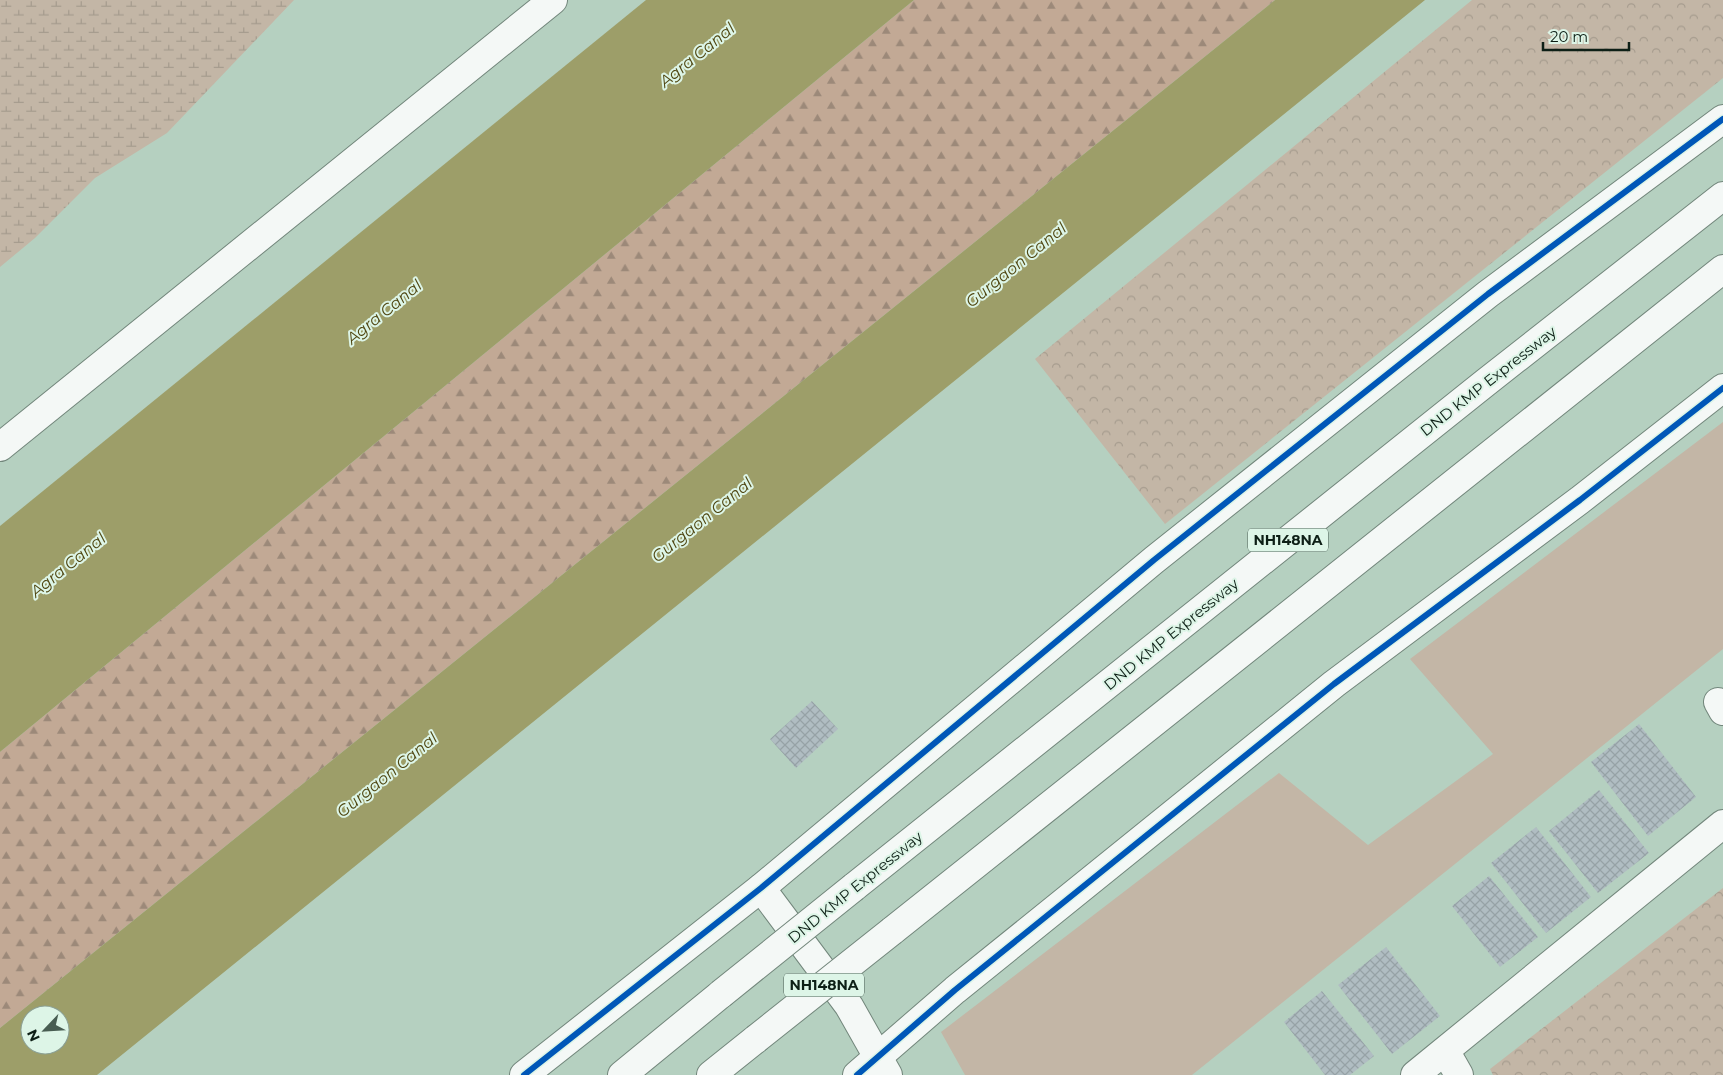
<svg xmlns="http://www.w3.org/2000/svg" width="1723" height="1075" font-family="Montserrat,sans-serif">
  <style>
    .grass { fill: #c3b6a6 }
    .forest { fill: url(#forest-firs) }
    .wetland { fill: url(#wetland-marsh) }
    .park { fill: url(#park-crowns) }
    .water { fill: #9d9e69; fill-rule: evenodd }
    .building { fill: url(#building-cross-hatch) }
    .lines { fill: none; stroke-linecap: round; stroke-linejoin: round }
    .minor-casing { stroke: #72867b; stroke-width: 30 }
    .highway-casing { stroke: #72867b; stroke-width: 30 }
    .minor { stroke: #f4f8f6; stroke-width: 28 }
    .highway { stroke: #f4f8f6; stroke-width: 28 }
    .highway-bridge-casing { stroke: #72867b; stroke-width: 30; stroke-linecap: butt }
    .highway-bridge { stroke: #f4f8f6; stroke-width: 28 }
    .cycleway-casing { stroke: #ddf5e7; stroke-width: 9 }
    .cycleway { stroke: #0057b8; stroke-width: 6 }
    .labels { text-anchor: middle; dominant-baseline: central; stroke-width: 4; stroke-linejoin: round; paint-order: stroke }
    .shield { fill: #ddf5e7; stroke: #4b5f55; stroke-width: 1 }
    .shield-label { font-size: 14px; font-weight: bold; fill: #0d1f16 }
    .street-label { font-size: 15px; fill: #0d1f16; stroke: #ddf5e7 }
    .water-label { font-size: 16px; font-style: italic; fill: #4f4611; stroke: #ddf5e7 }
  </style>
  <defs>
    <pattern id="forest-firs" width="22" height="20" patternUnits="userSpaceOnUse" patternTransform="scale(1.25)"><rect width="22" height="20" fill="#c2a995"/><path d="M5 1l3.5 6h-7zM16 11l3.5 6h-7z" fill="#9c8979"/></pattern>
    <pattern id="wetland-marsh" width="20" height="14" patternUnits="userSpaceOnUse" patternTransform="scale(1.25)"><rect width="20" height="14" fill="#c3b6a6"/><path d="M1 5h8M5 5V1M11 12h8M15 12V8" fill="none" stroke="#a69c8e"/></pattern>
    <pattern id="park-crowns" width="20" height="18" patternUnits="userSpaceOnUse" patternTransform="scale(1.25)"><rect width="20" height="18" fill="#c3b6a6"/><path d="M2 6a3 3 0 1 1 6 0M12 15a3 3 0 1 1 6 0" fill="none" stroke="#a69c8e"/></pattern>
    <pattern id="building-cross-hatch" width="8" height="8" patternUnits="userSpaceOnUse" patternTransform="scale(1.25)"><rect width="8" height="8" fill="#b0bdc2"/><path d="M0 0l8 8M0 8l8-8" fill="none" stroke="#96a2a6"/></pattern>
  </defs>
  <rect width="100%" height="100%" fill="#b5d0c0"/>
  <polygon class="grass" points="1723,422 1723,649 1192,1075 965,1075 941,1032 1279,773 1368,845 1493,754 1410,659"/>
  <polygon class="forest" points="914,0 1275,0 0,1028 0,752"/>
  <polygon class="wetland" points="0,0 294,0 167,133 95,178 35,238 0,267"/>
  <g class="park">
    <polygon points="1472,0 1723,0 1723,78 1165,524 1035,359"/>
    <polygon points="1723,888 1723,1075 1493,1075 1490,1069"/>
  </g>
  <g class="water">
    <polygon points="646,0 914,0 0,752 0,526"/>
    <path d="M1275,0H1425L97,1075H0V1028ZM30,1015H60V1045H30Z"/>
  </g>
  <g class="building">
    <polygon points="812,701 838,729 796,768 770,739"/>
    <polygon points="1639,724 1696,797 1648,836 1591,762"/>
    <polygon points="1599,790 1649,853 1598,893 1549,831"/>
    <polygon points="1536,827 1591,897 1546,933 1491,863"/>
    <polygon points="1489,876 1538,937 1500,967 1452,906"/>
    <polygon points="1386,947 1440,1016 1392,1054 1338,985"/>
    <polygon points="1322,991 1374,1056 1350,1075 1325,1075 1284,1022"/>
  </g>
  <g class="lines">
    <g class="minor-casing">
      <g id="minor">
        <polyline points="0,447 553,0"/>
        <polyline points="1718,702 1723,711"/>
        <polyline points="761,888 849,1006 888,1075"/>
        <polyline points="1446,1052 1459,1075"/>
        <polyline points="524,1075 761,888 1154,560 1488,294 1723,119"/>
        <polyline points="857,1075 955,990 1334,684 1580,500 1723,388"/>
        <polyline points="1415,1075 1723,824"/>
      </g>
    </g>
    <g class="highway-casing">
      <g id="highway">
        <polyline points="854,887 1485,383 1723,196"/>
        <polyline points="892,931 1723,269"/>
        <polyline points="622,1075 721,994"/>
        <polyline points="711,1075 756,1039"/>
      </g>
    </g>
    <use href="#minor" class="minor"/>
    <use href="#highway" class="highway"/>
    <g class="highway-bridge-casing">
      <g id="highway-bridge">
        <polyline points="721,994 854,887"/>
        <polyline points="756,1039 892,931"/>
      </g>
    </g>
    <use href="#highway-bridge" class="highway-bridge"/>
    <g class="cycleway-casing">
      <g id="cycleway">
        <polyline points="524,1075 761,888 1154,560 1488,294 1723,119"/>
        <polyline points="857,1075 955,990 1334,684 1580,500 1723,388"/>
      </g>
    </g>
    <use href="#cycleway" class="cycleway"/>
  </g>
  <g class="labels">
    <g class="shield">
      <rect x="1248" y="528.5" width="80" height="23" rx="4"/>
      <rect x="784" y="973.5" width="80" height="23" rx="4"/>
    </g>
    <g class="shield-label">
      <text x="1288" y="540">NH148NA</text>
      <text x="824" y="985">NH148NA</text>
    </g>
    <g class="street-label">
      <text transform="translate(1488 381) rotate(-38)">DND KMP Expressway</text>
      <text transform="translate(1171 634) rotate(-39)">DND KMP Expressway</text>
      <text transform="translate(855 887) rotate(-39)">DND KMP Expressway</text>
    </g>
    <g class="water-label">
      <text transform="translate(697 55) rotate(-39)">Agra Canal</text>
      <text transform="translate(1016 265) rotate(-39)">Gurgaon Canal</text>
      <text transform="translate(384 312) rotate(-39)">Agra Canal</text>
      <text transform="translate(702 520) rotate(-39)">Gurgaon Canal</text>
      <text transform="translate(68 565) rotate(-39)">Agra Canal</text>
      <text transform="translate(387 775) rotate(-39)">Gurgaon Canal</text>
    </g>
  </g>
  <g transform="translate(45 1030) rotate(245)"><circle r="24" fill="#ddf5e7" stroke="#8a9f93"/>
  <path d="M0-4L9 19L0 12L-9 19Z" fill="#485d52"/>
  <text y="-8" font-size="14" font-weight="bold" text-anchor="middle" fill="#0d1f16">N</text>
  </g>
  <path d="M1543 42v8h86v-8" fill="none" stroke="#0d1f16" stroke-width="2.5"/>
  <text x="1550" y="42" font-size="15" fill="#0d1f16" stroke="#ddf5e7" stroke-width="4" paint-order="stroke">20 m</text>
</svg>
